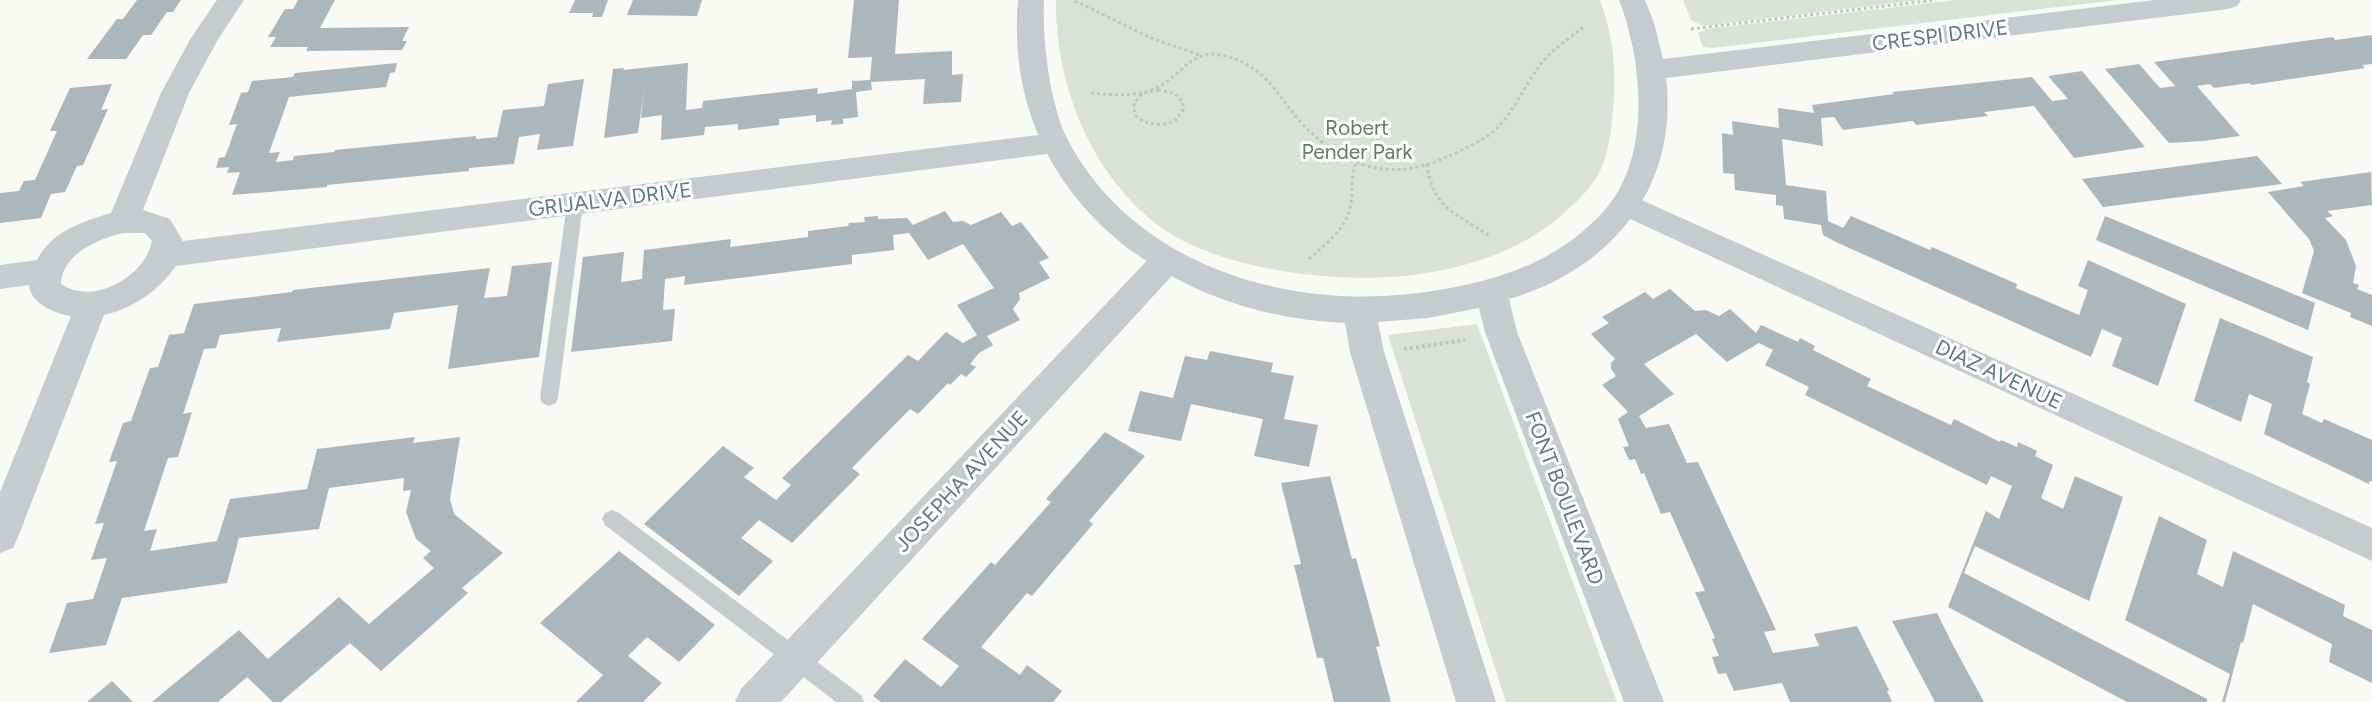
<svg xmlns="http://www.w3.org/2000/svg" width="2372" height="702" font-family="Figtree,sans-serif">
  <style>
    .green { fill: #dbe1d6 }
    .building { fill: #acb7bc }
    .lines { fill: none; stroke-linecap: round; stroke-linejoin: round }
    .path-far1 { stroke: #c1c4c6; stroke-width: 3; stroke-dasharray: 3 3; stroke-linecap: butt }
    .path { stroke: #c1c4c6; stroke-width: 4; stroke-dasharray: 3 3; stroke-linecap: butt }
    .service { fill: #c6cbce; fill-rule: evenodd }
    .minor { fill: #c6cbce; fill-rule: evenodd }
    .tertiary { fill: #c6cbce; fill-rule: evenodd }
    .labels { text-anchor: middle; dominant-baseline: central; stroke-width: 6; stroke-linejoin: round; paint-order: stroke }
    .street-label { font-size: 21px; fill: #617784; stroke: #fff }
    .park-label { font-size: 21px; fill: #677a60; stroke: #fff }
  </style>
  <rect width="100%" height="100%" fill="#f9f9f6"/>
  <g class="green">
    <path d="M1056,0H1600C1613,35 1617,72 1613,109C1611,132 1609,154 1598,175C1589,190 1577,202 1564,213C1496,274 1390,285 1303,274C1250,267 1190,253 1149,218C1087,165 1055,80 1056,0Z"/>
    <polygon points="1683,0 1921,0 1703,26 1691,20"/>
    <polygon points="1956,0 2117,0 1712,48 1703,47 1698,33 1706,29"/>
    <polygon points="1477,324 1617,702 1506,702 1388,335"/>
  </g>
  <g class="building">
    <polygon points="137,0 181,0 173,12 167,12 151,35 143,35 126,59 87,59 117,19 123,19"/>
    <polygon points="298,0 335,0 320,28 409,27 402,41 407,41 402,50 306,51 308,47 270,47 276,37 268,37 285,9 293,9"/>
    <polygon points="575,0 608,0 602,17 592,17 593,13 569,13"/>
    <polygon points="633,0 702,0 697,16 627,15"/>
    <polygon points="854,0 899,0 895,54 952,51 952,75 963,74 961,102 923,104 925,79 871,82 872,90 856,92 858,117 843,119 843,124 831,125 832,120 816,122 816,115 779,119 779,125 738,130 738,124 705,127 704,135 661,140 662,115 641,118 644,90 638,133 604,138 613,69 624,68 623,70 688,63 686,110 702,108 703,101 818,88 817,94 852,89 852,81 870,80 872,57 848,58"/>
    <polygon points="2372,35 2372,64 2362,65 2365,68 2251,85 2250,83 2214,88 2210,84 2197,86 2240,136 2203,141 2169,143 2105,69 2139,64 2160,88 2175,86 2154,62 2333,37 2335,40"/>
    <polygon points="397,63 395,72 390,73 386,87 289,97 269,153 280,152 276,162 293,160 294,156 334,152 335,150 476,136 476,139 497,137 503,110 544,106 548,84 584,79 573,146 537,150 540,134 519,137 514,164 469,168 469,171 327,185 327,187 232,195 240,172 227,173 229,167 216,168 219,158 225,157 237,124 229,125 241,93 248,92 252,81 293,77 295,73"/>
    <polygon points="2082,71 2145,147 2074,158 2034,106 1984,112 1988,116 1916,125 1913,121 1843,130 1834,117 1821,118 1823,146 1782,139 1786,185 1826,191 1828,221 1843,228 1851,216 1930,250 1932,247 2017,284 2016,288 2079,315 2088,290 2078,286 2088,260 2186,304 2158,386 2112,366 2122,338 2102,329 2091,357 1836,242 1823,235 1821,225 1784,219 1783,206 1776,205 1776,195 1735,190 1734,174 1723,173 1722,133 1733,135 1732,121 1779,128 1778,108 1814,113 1812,105 1894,94 1892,92 2032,77 2052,101 2068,99 2048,76"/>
    <polygon points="112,84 101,110 108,109 83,165 77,166 65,192 51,194 41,218 0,223 0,193 19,191 24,181 35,180 57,131 50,131 70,88"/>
    <polygon points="2257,156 2282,184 2103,207 2082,179"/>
    <polygon points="2371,172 2372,205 2327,211 2333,216 2325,218 2346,240 2356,266 2353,283 2359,285 2357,289 2372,295 2372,326 2350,317 2351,313 2302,293 2314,251 2309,239 2268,192 2304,186 2300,182"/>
    <polygon points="945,211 953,222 963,221 971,225 1001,212 1012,226 1021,222 1049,258 1039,262 1050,278 1019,293 1020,299 1013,309 1020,320 987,336 993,345 979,353 970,364 976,367 966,377 961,374 950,385 948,383 918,414 910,409 852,468 860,474 792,543 759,520 741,538 773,561 739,596 644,524 723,446 754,468 744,477 776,500 791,485 782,478 908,355 918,361 946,332 963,343 977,335 957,305 994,288 963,244 928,260 909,233 893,235 894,250 852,255 852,264 684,285 685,276 665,279 663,310 675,309 672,341 571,352 583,257 624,252 621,282 642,279 644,250 731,239 730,247 808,237 808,231 848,226 849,223 865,222 864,217 878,216 878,219 907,218 913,225"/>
    <polygon points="2105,216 2315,303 2308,330 2096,240"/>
    <polygon points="552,262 539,357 448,369 458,305 394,313 390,329 277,342 281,328 220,335 216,348 204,349 183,414 192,412 178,457 168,458 144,531 157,529 150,551 217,541 230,499 307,489 317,449 415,437 413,443 460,437 450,499 454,514 503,553 462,588 468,593 381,671 350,643 281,702 273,702 247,677 218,702 152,702 239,630 268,659 339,597 369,624 434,568 423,558 431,551 416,539 406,512 411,490 403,491 404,478 329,488 319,529 239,538 227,583 122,598 106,645 49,653 67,603 93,599 107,558 91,560 104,523 95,524 117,461 109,462 123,423 131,421 150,368 158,367 169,335 184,333 194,304 292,292 293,290 490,268 484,298 507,296 512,266"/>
    <polygon points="1670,289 1695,311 1706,310 1719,316 1730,309 1756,333 1761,325 1798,342 1800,338 1815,346 1813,350 1871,379 1867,386 1951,425 1954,419 2000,442 2001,440 2017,447 2018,442 2037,451 2035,456 2053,465 2041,498 2063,509 2075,476 2123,497 2089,601 1975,546 1964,573 2207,699 2207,702 2127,702 1948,607 1986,511 1999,519 2012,486 1991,476 1987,485 1805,395 1809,387 1765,365 1773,350 1759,343 1727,362 1696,334 1644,364 1674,394 1639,416 1646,428 1669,424 1687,463 1698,462 1776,630 1764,632 1773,653 1819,646 1814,634 1857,626 1889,690 1887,691 1892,702 1790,702 1782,683 1734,691 1726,673 1718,674 1712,657 1719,656 1712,639 1715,638 1695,592 1705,591 1670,512 1661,514 1644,473 1641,474 1635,459 1629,460 1623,447 1629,446 1618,419 1628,412 1602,385 1616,376 1611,369 1611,363 1615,359 1591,334 1609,323 1602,317 1645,292 1653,299"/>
    <polygon points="2220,318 2313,357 2307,382 2310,384 2302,414 2322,423 2324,419 2372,440 2372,482 2369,481 2369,484 2264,434 2272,404 2249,394 2241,422 2194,401"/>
    <polygon points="1210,351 1273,363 1271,372 1294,376 1284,419 1318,425 1309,467 1254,456 1263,419 1191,404 1181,441 1128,431 1140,391 1173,398 1185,356 1207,360"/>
    <polygon points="1105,432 1145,456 1089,521 1093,524 1032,596 1027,593 981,647 1020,675 1027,665 1062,691 1053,702 881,702 873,696 905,659 941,687 959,666 922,639 991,562 995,565 1051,502 1046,499"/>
    <polygon points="1330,476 1352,559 1356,558 1380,646 1376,647 1391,702 1334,702 1323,658 1317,658 1294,565 1301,564 1281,483"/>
    <polygon points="2159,516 2207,540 2197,574 2223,587 2233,551 2345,605 2343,616 2372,630 2372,683 2329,662 2332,644 2253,604 2243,643 2236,640 2241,642 2225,702 2222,702 2230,674 2125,620"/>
    <polygon points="619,551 715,625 679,662 647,637 628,656 662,683 643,702 576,702 603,675 540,623"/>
    <polygon points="1937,613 1955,649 1984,702 1935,702 1892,621"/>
    <polygon points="112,681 133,702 87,702"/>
  </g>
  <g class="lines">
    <g class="path-far1">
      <polyline points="1075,1 1151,38 1200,55"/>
      <polyline points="1691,29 1936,0"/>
      <path d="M1158,90L1174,93L1183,102V110L1175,121C1162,126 1146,126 1135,115L1134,103L1143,93Z"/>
      <path d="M1091,93C1112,95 1134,97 1154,89C1185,76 1189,45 1229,57C1274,70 1283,110 1315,136C1364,177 1406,179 1462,150C1474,144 1487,138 1497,128C1515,110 1525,85 1540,65C1552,49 1569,38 1585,26"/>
      <path d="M1427,164C1432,208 1457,214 1490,236"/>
      <path d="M1309,259C1326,244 1348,228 1351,203C1353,188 1350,175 1357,161"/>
    </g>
    <polyline class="path" points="1404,349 1465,340"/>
    <g class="service">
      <polygon points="575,198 581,200 583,204 558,398 556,403 549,406 542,403 540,398 567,204 569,200"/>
      <polygon points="612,510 619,513 861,695 864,702 836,702 605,525 602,519 605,513"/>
    </g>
    <g class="minor">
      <path d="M217,0H244L217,41L189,93L143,210L170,219L183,241L1054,133L1064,136L1069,143L1064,150L1054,153L176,266C158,291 134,308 104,315L18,537L13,548L0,553V492L71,316C55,314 30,303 29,285L0,289V265L37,260C52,231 82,222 111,213L161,93L191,38ZM123,233H145L152,241C145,277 93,306 61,284C62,254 98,239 123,233Z"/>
      <polygon points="1626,193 2372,528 2372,561 1615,212 1611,204 1615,196"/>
      <polygon points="1167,248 1178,251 1183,260 1178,269 781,702 735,702 741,689 1156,251"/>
    </g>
    <path class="tertiary" d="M1018,0H1044C1042,40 1050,109 1070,144C1141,273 1303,314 1439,290C1502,280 1561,259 1604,211C1652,158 1643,61 1619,0H1645L1654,23L1663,59L2155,0H2241L2237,6L2228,9L1666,78C1679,187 1612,269 1509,299L1517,332L1664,702H1624L1485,332L1479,308L1428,318L1378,322L1384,352L1496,702H1456L1350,352L1345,323C1166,316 1001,193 1018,0Z"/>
  </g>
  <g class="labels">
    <g class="street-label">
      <text transform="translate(1940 35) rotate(-7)">CRESPI DRIVE</text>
      <text transform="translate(610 199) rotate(-7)">GRIJALVA DRIVE</text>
      <text transform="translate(1999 374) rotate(25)">DIAZ AVENUE</text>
      <text transform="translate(961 481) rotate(-47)">JOSEPHA AVENUE</text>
      <text transform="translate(1565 498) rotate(69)">FONT BOULEVARD</text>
    </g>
    <g class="park-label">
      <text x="1357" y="127">Robert<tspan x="1357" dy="24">Pender Park</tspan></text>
    </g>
  </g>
</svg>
